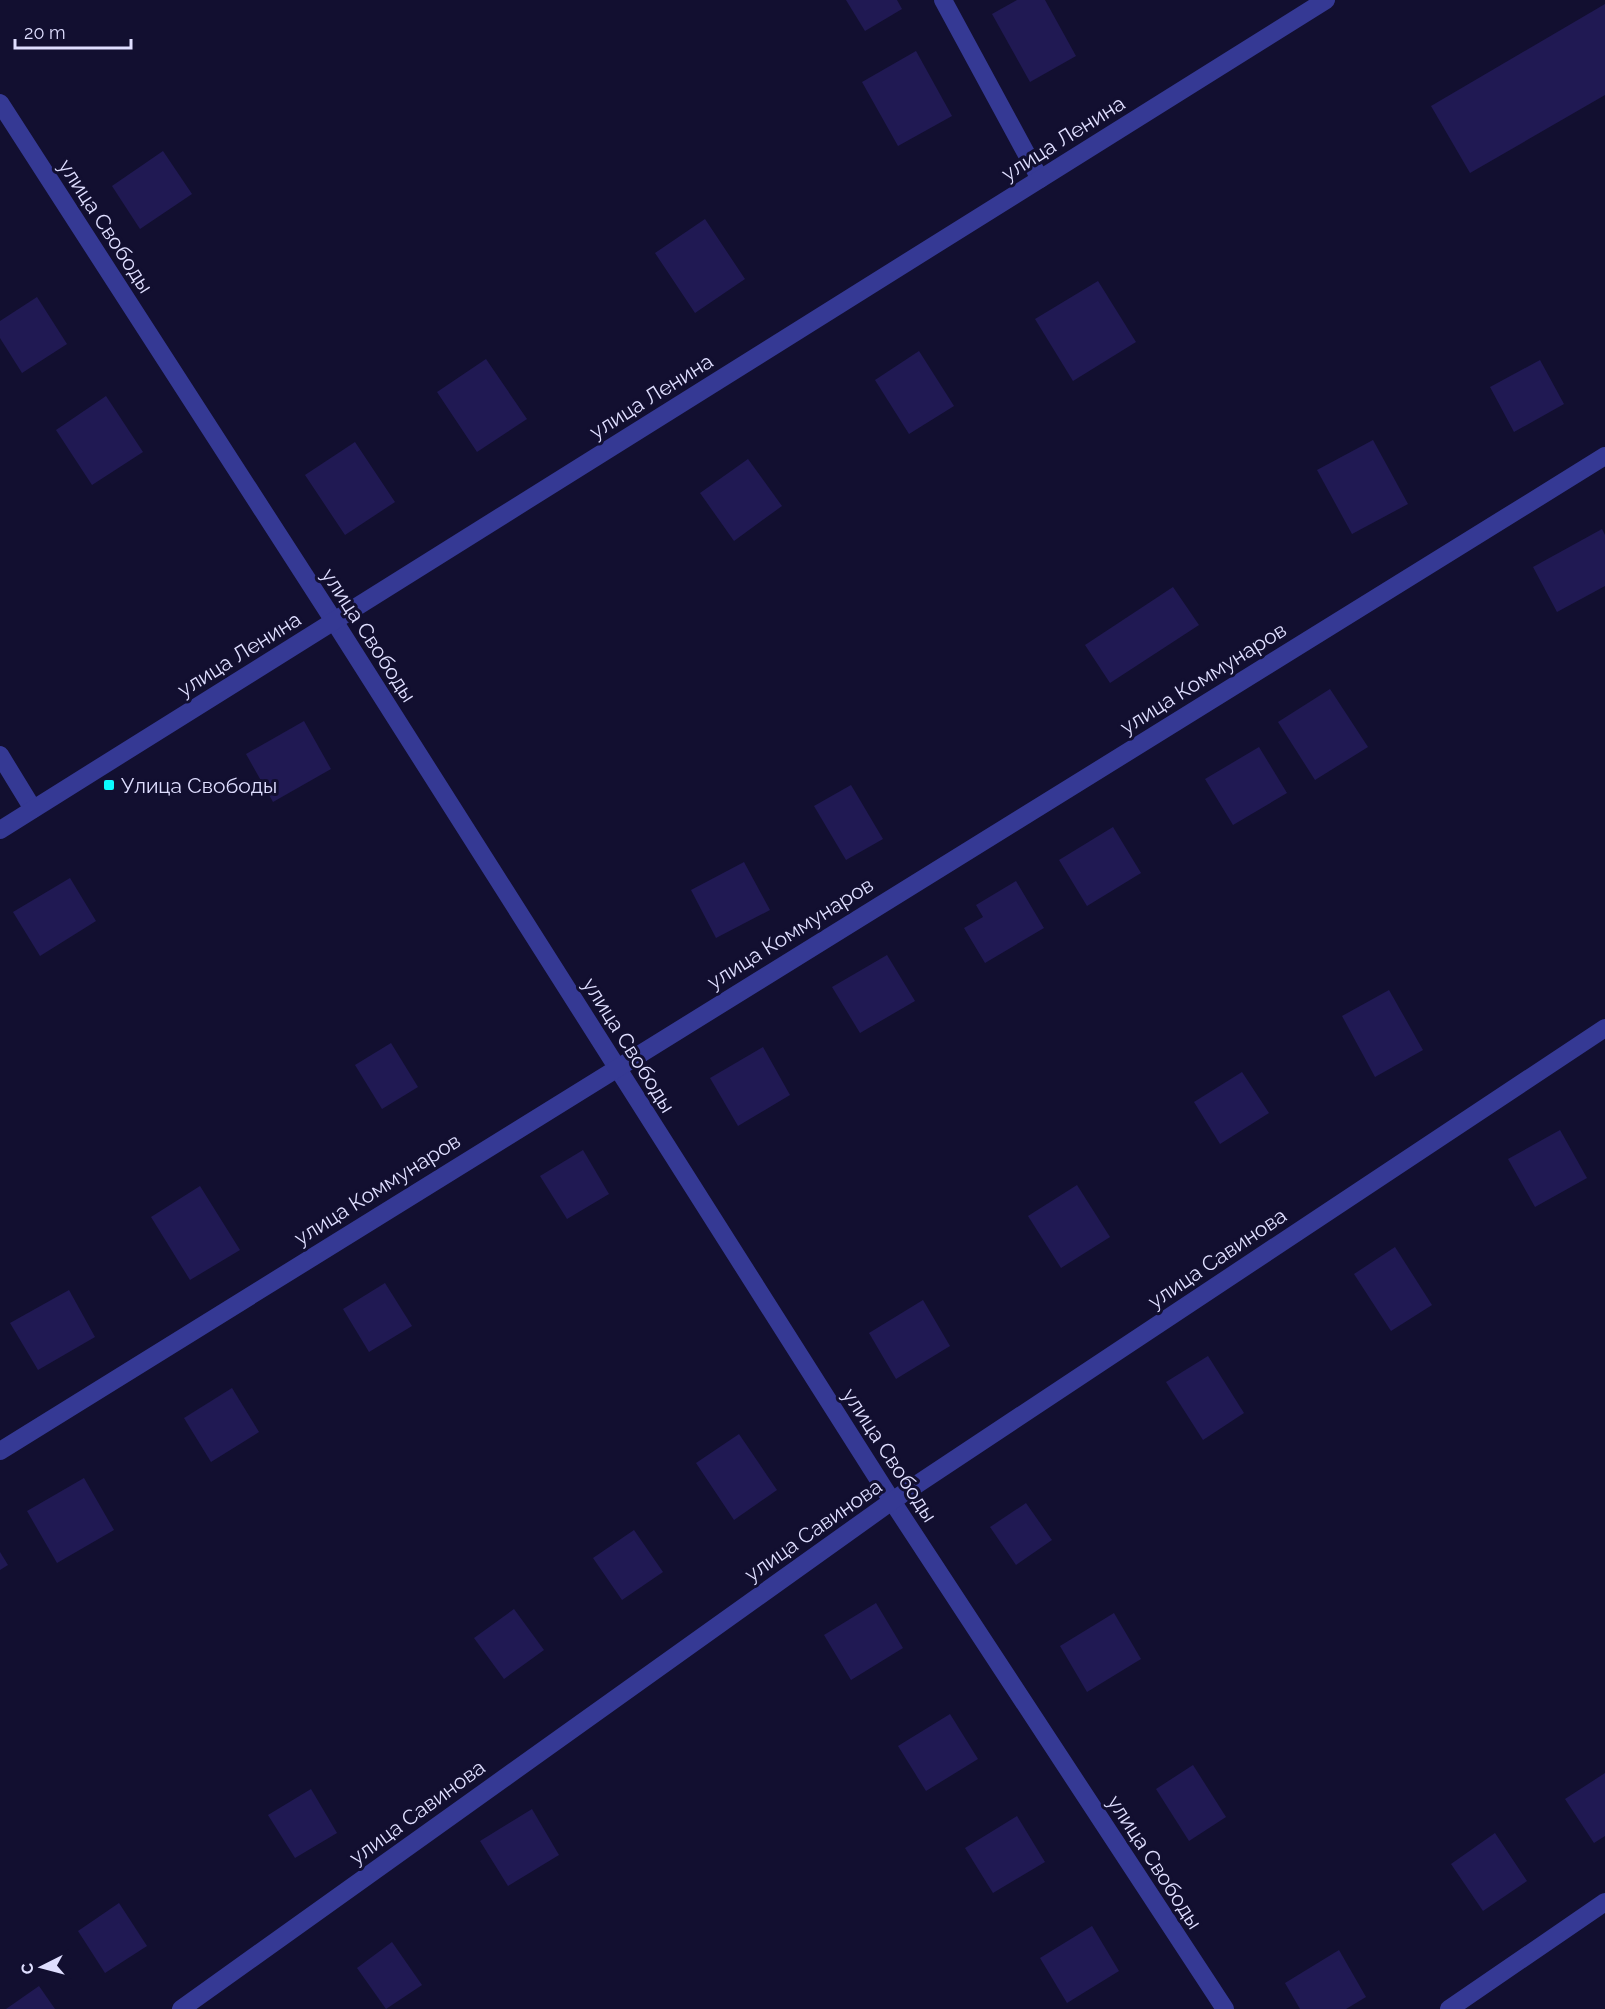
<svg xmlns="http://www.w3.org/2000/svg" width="1605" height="2009" font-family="Raleway,sans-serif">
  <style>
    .building { fill: #201953 }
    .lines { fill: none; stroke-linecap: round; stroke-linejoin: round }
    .minor { stroke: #353994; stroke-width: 18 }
    .poi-dot { fill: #0afaff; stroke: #120f30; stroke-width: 2 }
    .labels { text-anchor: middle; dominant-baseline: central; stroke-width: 6; stroke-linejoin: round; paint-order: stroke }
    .street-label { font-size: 21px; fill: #dfdeff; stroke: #120f30 }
    .poi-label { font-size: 21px; fill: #dfdeff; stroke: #120f30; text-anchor: start }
  </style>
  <rect width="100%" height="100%" fill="#120f30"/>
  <g class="building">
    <polygon points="846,0 897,0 902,9 865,31"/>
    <polygon points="1017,0 1045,0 1076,56 1030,82 992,14"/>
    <polygon points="1605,4 1605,95 1470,173 1431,106"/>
    <polygon points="916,51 952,116 898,146 862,82"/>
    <polygon points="163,151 192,194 140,229 112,186"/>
    <polygon points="705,219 745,279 695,313 655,253"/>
    <polygon points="1098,281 1136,342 1073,381 1035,319"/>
    <polygon points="37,297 67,344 22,373 0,338 0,321"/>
    <polygon points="919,351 954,406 909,434 875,380"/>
    <polygon points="486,359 527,419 477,452 437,392"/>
    <polygon points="1540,360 1564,404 1514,432 1490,387"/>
    <polygon points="106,396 143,452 92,485 56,430"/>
    <polygon points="1373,440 1408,504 1352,534 1317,470"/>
    <polygon points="355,442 395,502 345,535 305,475"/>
    <polygon points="748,459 782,506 734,541 700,493"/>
    <polygon points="1602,529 1605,535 1605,586 1557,612 1533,567"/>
    <polygon points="1173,587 1199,625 1110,683 1085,645"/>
    <polygon points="1330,689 1368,747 1315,780 1278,722"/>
    <polygon points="304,721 331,769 273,802 246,754"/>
    <polygon points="1259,747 1287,793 1233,825 1205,779"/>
    <polygon points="851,785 883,839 846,860 814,806"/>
    <polygon points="1113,827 1141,873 1087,906 1059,860"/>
    <polygon points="744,862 770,910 716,938 691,890"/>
    <polygon points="70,878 96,921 40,956 13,912"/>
    <polygon points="1016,881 1044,928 985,963 964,928 983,917 976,905"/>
    <polygon points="887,955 915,1001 860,1033 832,987"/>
    <polygon points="1389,990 1423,1050 1375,1077 1342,1016"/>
    <polygon points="391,1043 418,1087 382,1109 355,1065"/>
    <polygon points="763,1047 790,1095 738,1126 710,1078"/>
    <polygon points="1242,1072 1269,1113 1220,1144 1194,1102"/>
    <polygon points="1560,1130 1587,1178 1535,1207 1508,1159"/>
    <polygon points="583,1150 609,1194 567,1219 540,1176"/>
    <polygon points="1077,1185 1110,1237 1061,1268 1028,1216"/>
    <polygon points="200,1186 240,1250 190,1280 151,1217"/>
    <polygon points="1395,1247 1432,1305 1391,1331 1354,1274"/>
    <polygon points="385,1283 412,1326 369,1352 343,1309"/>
    <polygon points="69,1290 95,1337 38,1370 10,1323"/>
    <polygon points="923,1300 950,1346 896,1379 869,1333"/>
    <polygon points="1208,1356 1244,1413 1203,1440 1166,1382"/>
    <polygon points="232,1388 259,1432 211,1462 184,1418"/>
    <polygon points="739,1434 777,1490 734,1520 696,1463"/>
    <polygon points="84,1478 114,1530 57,1563 27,1511"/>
    <polygon points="1026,1503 1052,1540 1016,1565 990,1527"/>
    <polygon points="634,1530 663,1572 622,1600 593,1558"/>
    <polygon points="0,1552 8,1565 0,1570"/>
    <polygon points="876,1603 903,1648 851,1680 824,1635"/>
    <polygon points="514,1609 544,1650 504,1679 474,1638"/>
    <polygon points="1114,1613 1141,1659 1087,1692 1060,1646"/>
    <polygon points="950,1714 978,1759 926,1791 898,1746"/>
    <polygon points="1193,1765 1226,1817 1189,1841 1156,1789"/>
    <polygon points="1605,1773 1605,1836 1594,1843 1565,1799"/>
    <polygon points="311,1789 337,1833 295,1858 268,1815"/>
    <polygon points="532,1809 559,1855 508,1886 480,1841"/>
    <polygon points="1017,1816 1045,1862 993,1893 965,1848"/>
    <polygon points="1495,1833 1527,1881 1483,1911 1451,1864"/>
    <polygon points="119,1903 147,1946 105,1973 78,1931"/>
    <polygon points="1092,1926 1119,1971 1067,2003 1040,1958"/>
    <polygon points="392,1942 422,1985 386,2009 357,1968"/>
    <polygon points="1339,1950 1366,1997 1346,2009 1300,2009 1285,1983"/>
    <polygon points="39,1986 55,2009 6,2009"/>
  </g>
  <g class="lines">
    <g class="minor">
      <polyline points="943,0 1040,179"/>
      <polyline points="0,103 334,621 892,1501 1225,2009"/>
      <polyline points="0,755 33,809"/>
      <polyline points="0,830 1326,0"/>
      <polyline points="0,1451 1605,456"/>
      <polyline points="181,2009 892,1501 1605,1028"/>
      <polyline points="1449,2009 1605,1902"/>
    </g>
  </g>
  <rect class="poi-dot" x="103" y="779" width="12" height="12" rx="3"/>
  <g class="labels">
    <g class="street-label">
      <text transform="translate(1063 138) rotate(-32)">улица Ленина</text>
      <text transform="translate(106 226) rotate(57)">улица Свободы</text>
      <text transform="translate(651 396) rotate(-32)">улица Ленина</text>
      <text transform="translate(369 635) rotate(57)">улица Свободы</text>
      <text transform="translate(239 654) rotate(-32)">улица Ленина</text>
      <text transform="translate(1203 678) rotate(-32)">улица Коммунаров</text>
      <text transform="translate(790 933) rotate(-32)">улица Коммунаров</text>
      <text transform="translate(629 1045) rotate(58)">улица Свободы</text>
      <text transform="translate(377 1189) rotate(-32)">улица Коммунаров</text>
      <text transform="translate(1217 1258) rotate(-34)">улица Савинова</text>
      <text transform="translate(890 1455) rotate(57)">улица Свободы</text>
      <text transform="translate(813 1530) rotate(-35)">улица Савинова</text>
      <text transform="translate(417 1812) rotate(-36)">улица Савинова</text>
      <text transform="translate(1155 1862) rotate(57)">улица Свободы</text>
    </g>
    <g class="poi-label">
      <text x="121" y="785">Улица Свободы</text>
    </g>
  </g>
  <g transform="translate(42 1967) rotate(264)" stroke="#120f30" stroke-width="4.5" paint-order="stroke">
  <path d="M0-4.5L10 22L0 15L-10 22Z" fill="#dfdeff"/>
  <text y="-9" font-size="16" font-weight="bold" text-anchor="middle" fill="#dfdeff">С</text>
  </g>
  <path d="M15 39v9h116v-9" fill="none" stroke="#dfdeff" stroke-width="3"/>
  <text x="24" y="39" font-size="18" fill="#dfdeff" stroke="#120f30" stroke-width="4.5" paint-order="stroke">20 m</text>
</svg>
